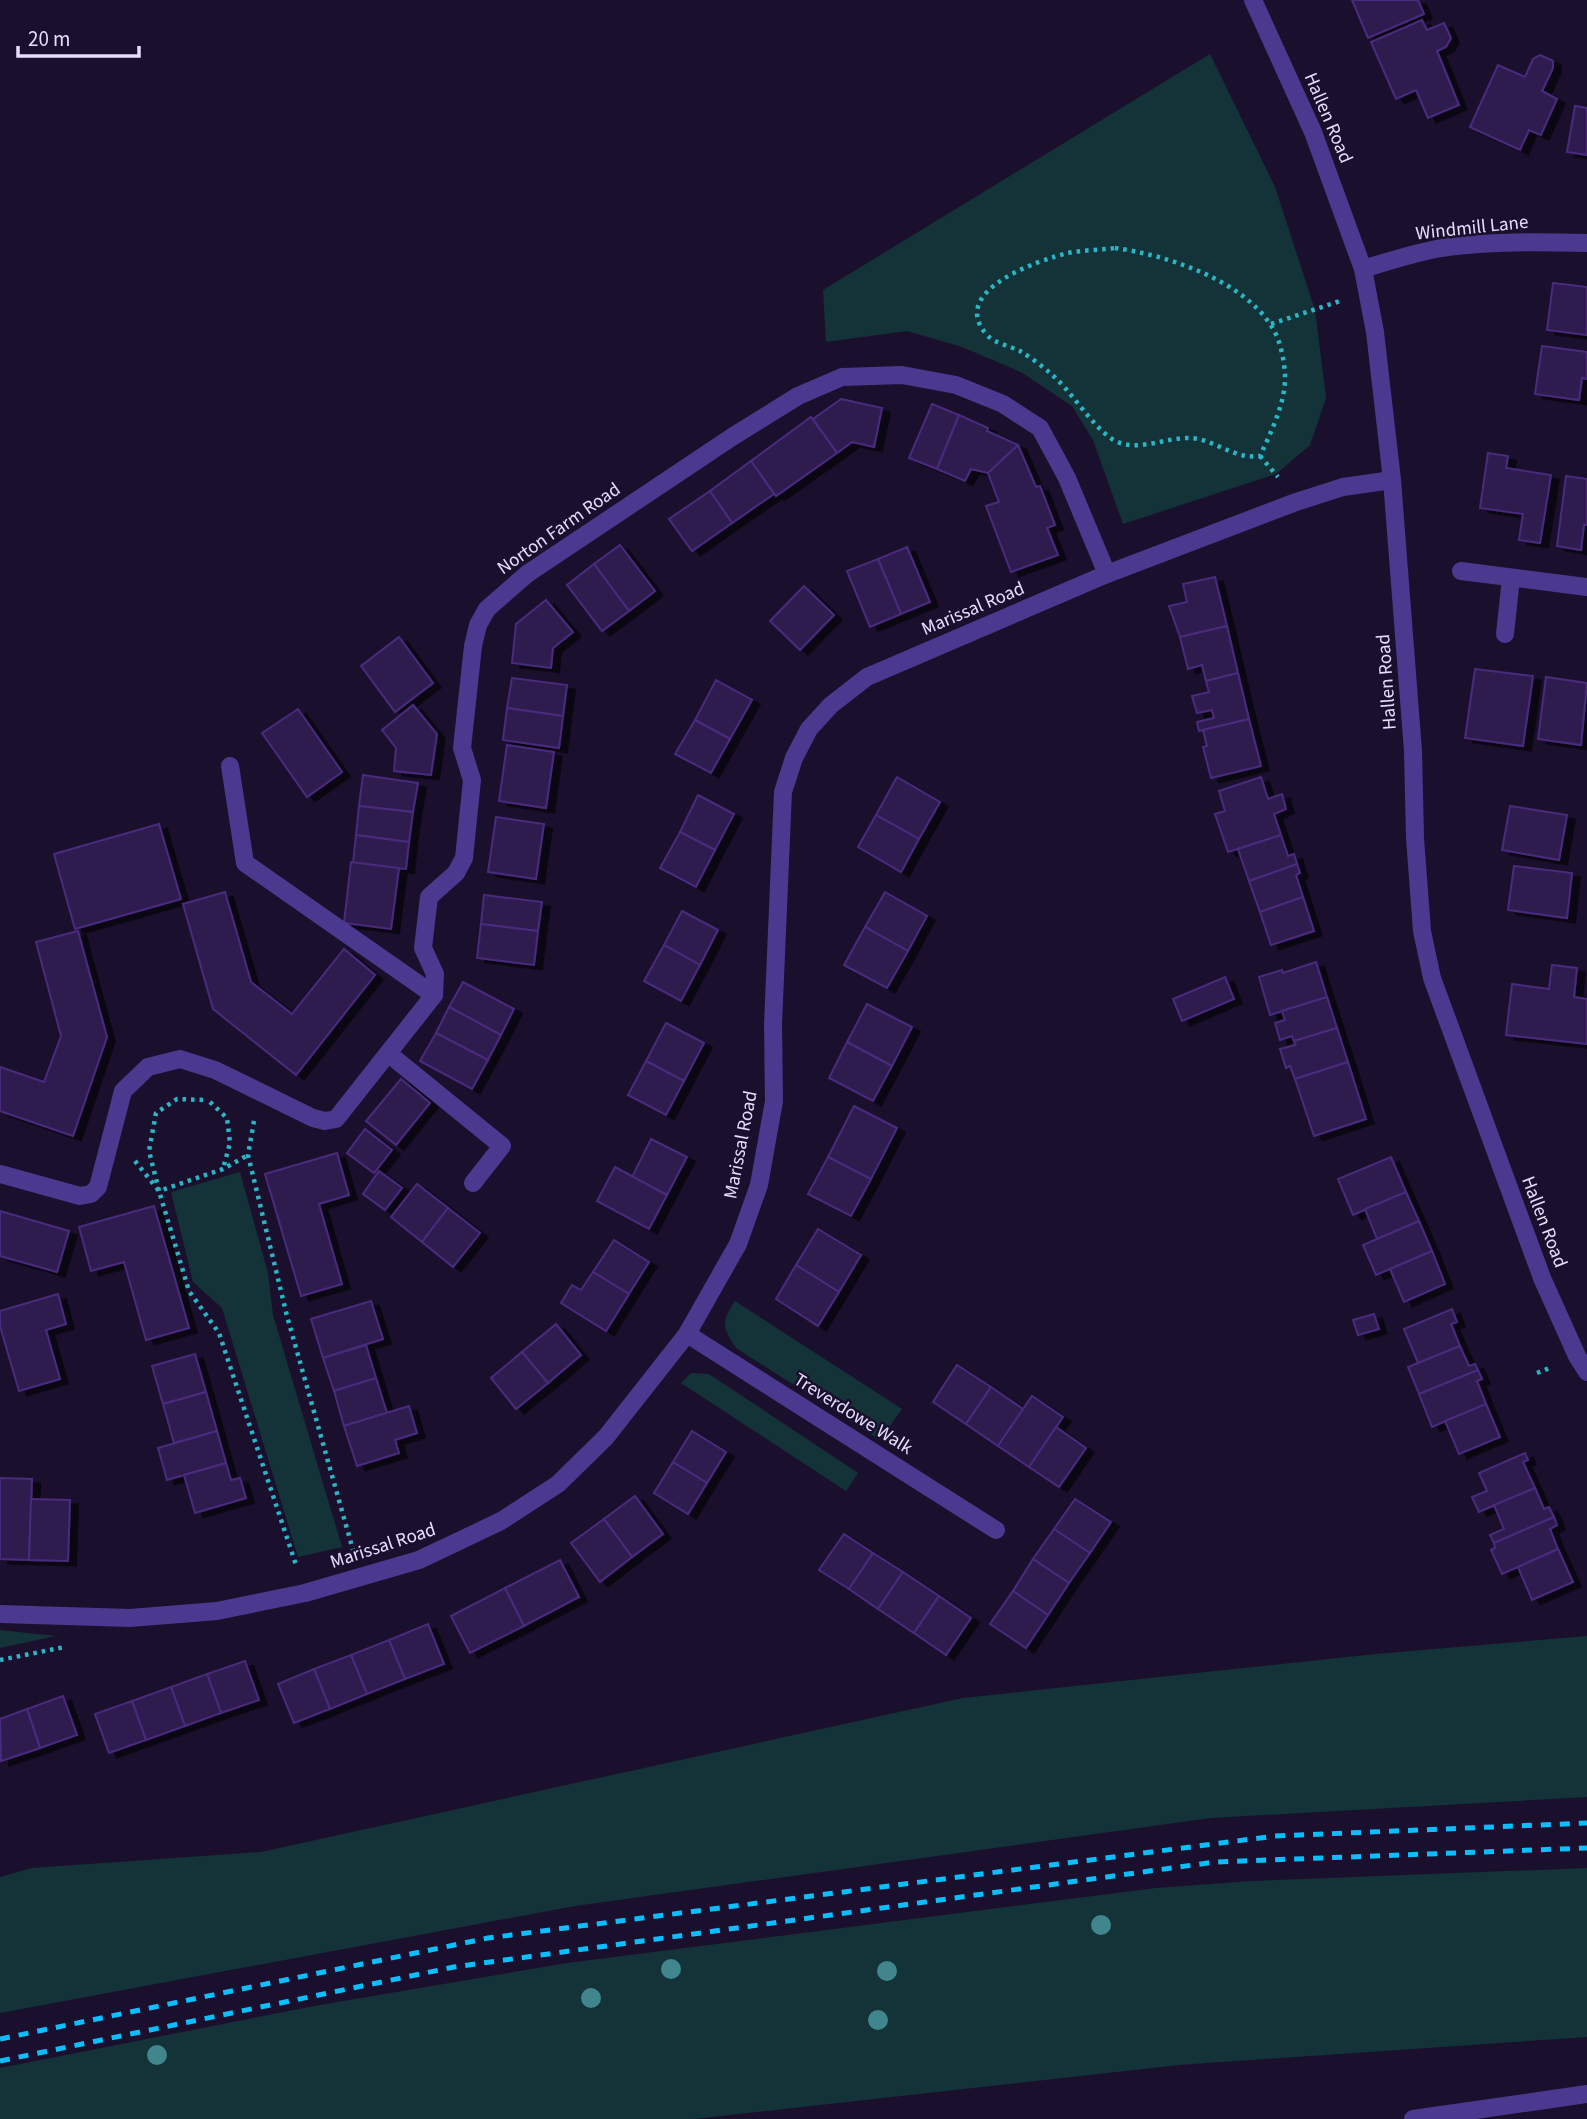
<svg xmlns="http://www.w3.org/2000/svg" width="1587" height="2119" font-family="'Source Sans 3',sans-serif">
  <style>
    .green { fill: #133338 }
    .building { fill: #2e1b50; stroke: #492c7d; stroke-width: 2; filter: url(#shadow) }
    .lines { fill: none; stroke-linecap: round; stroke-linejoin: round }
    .path { stroke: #2bb6c5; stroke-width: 4.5; stroke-dasharray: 3.5 5; stroke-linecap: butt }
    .lane { stroke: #4a398f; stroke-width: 18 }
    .street { stroke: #4a398f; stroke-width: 18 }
    .rail { stroke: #09bfff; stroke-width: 5; stroke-dasharray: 10 9; stroke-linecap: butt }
    .tree { fill: #41868d }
    .labels { text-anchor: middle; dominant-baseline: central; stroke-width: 5; stroke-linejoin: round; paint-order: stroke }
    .street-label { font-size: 19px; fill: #e6ddff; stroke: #1a102e }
  </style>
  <defs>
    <filter id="shadow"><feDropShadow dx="8" dy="4.5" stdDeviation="0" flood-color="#0009"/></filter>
  </defs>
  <rect width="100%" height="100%" fill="#1a102e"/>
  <g class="green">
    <polygon points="1210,54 1275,187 1315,310 1326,398 1310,445 1276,474 1123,524 1093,440 1072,406 1021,372 962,347 907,331 826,342 823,290"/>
    <polygon points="240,1172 268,1273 273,1315 342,1547 298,1557 222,1308 193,1282 171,1192"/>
    <path d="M735,1301L902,1409L880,1440L736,1348C722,1327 721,1322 735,1301Z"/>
    <polygon points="691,1373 709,1374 858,1473 846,1491 681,1383"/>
    <polygon points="0,1630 56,1636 0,1648"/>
    <polygon points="1587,1636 1587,1797 1211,1818 575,1906 0,2013 0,1877 32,1868 261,1852 963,1698 1376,1654"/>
    <polygon points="1587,1868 1587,2037 1179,2065 694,2119 0,2119 0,2068 314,2006 567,1963 1156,1888 1252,1881"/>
  </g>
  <g class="building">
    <polygon points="1352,0 1418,0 1424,14 1368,38"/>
    <polygon points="1422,20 1427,30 1444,23 1451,38 1446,47 1437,51 1459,105 1428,118 1416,90 1396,99 1371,42"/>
    <polygon points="1540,55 1553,61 1553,68 1542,91 1557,99 1541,135 1529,130 1520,150 1470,127 1498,65 1525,77 1533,59"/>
    <polygon points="1575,106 1587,108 1587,155 1567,152"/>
    <polygon points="1553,283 1587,287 1587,335 1547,330"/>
    <polygon points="1542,346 1587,352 1587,379 1582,378 1579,400 1535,394"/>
    <polygon points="841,399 882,408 874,447 852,442 837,453 813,419"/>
    <polygon points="932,404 959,415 937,469 909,458"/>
    <polygon points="959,415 988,428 987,431 1018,445 988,473 971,469 965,481 937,469"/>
    <polygon points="811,417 837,453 776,496 751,461"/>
    <polygon points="1018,445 1036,487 1040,486 1055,525 1047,528 1058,555 1011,572 986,506 999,502 988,473"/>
    <polygon points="1488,453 1508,456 1506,468 1551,475 1540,543 1519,540 1523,514 1480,508"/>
    <polygon points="751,461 774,494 732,523 710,491"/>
    <polygon points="1566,476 1587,479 1587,525 1584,525 1581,550 1557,546"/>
    <polygon points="710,491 732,523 692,551 669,519"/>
    <polygon points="620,545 655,591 629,611 594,564"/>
    <polygon points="907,547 930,602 901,614 878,559"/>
    <polygon points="878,559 901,614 870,627 847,571"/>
    <polygon points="594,564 629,611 602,631 567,585"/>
    <polygon points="1215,577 1227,626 1180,637 1169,606 1187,602 1183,584"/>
    <polygon points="804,586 834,615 800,650 770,621"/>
    <polygon points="546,600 573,632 553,648 551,668 512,663 516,624"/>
    <polygon points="1227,626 1238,673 1206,681 1202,665 1188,669 1180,637"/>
    <polygon points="399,637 433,683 395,712 361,666"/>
    <polygon points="1475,669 1533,676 1523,746 1465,738"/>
    <polygon points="1238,673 1249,719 1199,731 1197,722 1214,718 1212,710 1197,713 1192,696 1209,692 1206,681"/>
    <polygon points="1546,677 1587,683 1581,745 1538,739"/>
    <polygon points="512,678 567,685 563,716 507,708"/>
    <polygon points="716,680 752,700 730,739 695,720"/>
    <polygon points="413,705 437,734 431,775 394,771 396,748 382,730"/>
    <polygon points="507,708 563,716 559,748 503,740"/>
    <polygon points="298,709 342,772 307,797 262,733"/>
    <polygon points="1249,719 1261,766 1211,778 1203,747 1207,746 1203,730"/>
    <polygon points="695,720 730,739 711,773 675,754"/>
    <polygon points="507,745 554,752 546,808 499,801"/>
    <polygon points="363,775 418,783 413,812 359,806"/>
    <polygon points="897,777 940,802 919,839 876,815"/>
    <polygon points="1261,777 1268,799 1282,794 1286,809 1274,814 1281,835 1228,852 1215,814 1225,811 1219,791"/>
    <polygon points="698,795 734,814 715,850 680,832"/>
    <polygon points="359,806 413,812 409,842 356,835"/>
    <polygon points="1510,806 1567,815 1559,860 1502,850"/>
    <polygon points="876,815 919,839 901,872 858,847"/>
    <polygon points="496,817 544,824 536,879 488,872"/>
    <polygon points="159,824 181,899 75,929 54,854"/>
    <polygon points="680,832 715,850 696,887 660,868"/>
    <polygon points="356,835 409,842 406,869 353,863"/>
    <polygon points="1281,835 1288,856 1294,854 1297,864 1249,881 1238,849"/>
    <polygon points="351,862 399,868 391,929 344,923"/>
    <polygon points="1297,864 1300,873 1296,875 1303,897 1260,912 1249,881"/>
    <polygon points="1514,866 1572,873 1567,918 1508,910"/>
    <polygon points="225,892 251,982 292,1014 344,949 375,975 296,1075 213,1009 183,904"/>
    <polygon points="885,892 927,916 908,951 865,927"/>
    <polygon points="484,895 542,902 538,931 481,924"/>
    <polygon points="1303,897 1314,931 1271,945 1260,912"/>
    <polygon points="682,911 718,930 700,965 664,945"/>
    <polygon points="481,924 538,931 534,965 477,958"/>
    <polygon points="865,927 908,951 887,988 844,965"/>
    <polygon points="78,931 107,1037 73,1136 0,1111 0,1067 44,1082 61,1036 36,942"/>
    <polygon points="664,945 700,965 681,1001 644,981"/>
    <polygon points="1316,962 1327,997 1270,1015 1259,977 1282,970 1283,973"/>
    <polygon points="1552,965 1577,968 1574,997 1587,999 1587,1044 1506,1035 1512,984 1549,989"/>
    <polygon points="1225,977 1234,999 1182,1021 1173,999"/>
    <polygon points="463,982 514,1009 501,1035 449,1007"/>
    <polygon points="1327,997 1337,1028 1294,1041 1292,1036 1280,1040 1275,1023 1285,1020 1282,1011"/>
    <polygon points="867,1004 912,1027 892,1066 847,1042"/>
    <polygon points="449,1007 501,1035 488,1060 436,1033"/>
    <polygon points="666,1023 704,1043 684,1081 646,1061"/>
    <polygon points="1337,1028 1348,1062 1295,1079 1290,1066 1286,1068 1280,1049 1295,1045 1294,1041"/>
    <polygon points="436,1033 488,1060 472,1089 420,1061"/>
    <polygon points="847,1042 892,1066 873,1101 829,1078"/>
    <polygon points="646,1061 684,1081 666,1115 628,1095"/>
    <polygon points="1348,1062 1366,1119 1314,1136 1295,1079"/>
    <polygon points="401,1079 430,1103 396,1145 366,1121"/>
    <polygon points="854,1106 897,1128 871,1179 828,1157"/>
    <polygon points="365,1129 392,1150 374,1173 347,1153"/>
    <polygon points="651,1139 687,1157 667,1195 632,1177"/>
    <polygon points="337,1153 349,1195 319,1204 342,1284 301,1296 265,1174"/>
    <polygon points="828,1157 871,1179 851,1216 808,1194"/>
    <polygon points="1391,1157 1406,1192 1353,1215 1338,1179"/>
    <polygon points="615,1167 667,1195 649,1229 597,1201"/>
    <polygon points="379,1171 402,1188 385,1210 363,1194"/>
    <polygon points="417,1184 448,1208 422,1242 391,1217"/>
    <polygon points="1406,1192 1419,1221 1377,1239 1365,1209"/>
    <polygon points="154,1206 189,1328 146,1340 124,1262 91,1271 79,1227"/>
    <polygon points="448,1208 480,1233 453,1267 422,1242"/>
    <polygon points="0,1211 69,1231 57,1272 0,1256"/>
    <polygon points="1419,1221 1432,1251 1376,1275 1363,1245"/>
    <polygon points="818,1229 861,1255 839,1292 796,1265"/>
    <polygon points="614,1240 649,1262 629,1294 593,1272"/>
    <polygon points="1432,1251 1445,1284 1404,1302 1390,1269"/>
    <polygon points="796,1265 839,1292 818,1326 776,1299"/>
    <polygon points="593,1272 629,1294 606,1331 561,1303 572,1285 581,1290"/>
    <polygon points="58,1294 66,1324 46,1330 60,1379 19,1391 0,1326 0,1311"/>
    <polygon points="371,1301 383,1339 323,1358 311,1319"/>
    <polygon points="1452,1309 1457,1322 1451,1324 1460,1346 1418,1363 1404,1329"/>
    <polygon points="1374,1314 1379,1329 1358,1335 1353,1320"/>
    <polygon points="556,1324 581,1355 548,1383 522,1352"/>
    <polygon points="366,1345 376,1378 334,1391 323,1358"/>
    <polygon points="1460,1346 1469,1366 1475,1364 1478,1370 1419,1394 1408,1367"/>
    <polygon points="522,1352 548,1383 516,1409 491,1378"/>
    <polygon points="195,1354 206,1392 163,1404 152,1366"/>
    <polygon points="957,1365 991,1387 966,1424 933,1402"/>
    <polygon points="1478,1370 1482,1379 1477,1381 1486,1404 1432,1427 1419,1394"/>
    <polygon points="376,1378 387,1413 344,1426 334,1391"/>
    <polygon points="991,1387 1023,1409 998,1446 966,1424"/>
    <polygon points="206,1392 217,1431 174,1443 163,1404"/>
    <polygon points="1032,1396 1063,1417 1029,1467 998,1446"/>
    <polygon points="1486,1404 1500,1437 1459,1454 1445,1421"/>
    <polygon points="409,1406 417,1433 395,1440 399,1453 357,1466 344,1426"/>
    <polygon points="1056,1427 1086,1448 1059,1487 1029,1467"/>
    <polygon points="217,1431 226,1463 167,1480 158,1448"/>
    <polygon points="692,1431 726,1452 707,1483 673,1462"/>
    <polygon points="1525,1453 1528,1460 1523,1462 1535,1488 1479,1512 1472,1497 1487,1491 1479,1473"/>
    <polygon points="673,1462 707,1483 688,1514 654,1493"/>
    <polygon points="226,1463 231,1480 240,1478 246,1498 195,1513 184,1475"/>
    <polygon points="0,1478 32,1479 29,1560 0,1559"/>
    <polygon points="1535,1488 1544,1509 1549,1507 1554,1517 1494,1543 1490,1535 1504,1529 1494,1505"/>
    <polygon points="635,1496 663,1534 632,1557 604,1519"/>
    <polygon points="31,1499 70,1500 68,1561 29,1560"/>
    <polygon points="1075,1499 1111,1522 1090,1553 1054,1529"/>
    <polygon points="1554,1517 1557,1525 1550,1529 1558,1549 1502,1574 1491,1550 1495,1548 1494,1543"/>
    <polygon points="604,1519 632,1557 600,1582 571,1543"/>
    <polygon points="1054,1529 1090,1553 1069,1583 1033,1559"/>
    <polygon points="844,1534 873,1553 849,1589 819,1570"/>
    <polygon points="1558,1549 1573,1582 1532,1600 1518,1567"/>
    <polygon points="873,1553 903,1572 878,1609 849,1589"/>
    <polygon points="1033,1559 1069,1583 1048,1615 1013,1591"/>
    <polygon points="560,1560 579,1597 524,1626 505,1588"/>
    <polygon points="903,1572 939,1596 914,1633 878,1609"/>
    <polygon points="505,1588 524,1626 470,1653 451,1616"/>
    <polygon points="1013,1591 1048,1615 1026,1648 990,1624"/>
    <polygon points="939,1596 971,1618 946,1655 914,1633"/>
    <polygon points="428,1624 444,1664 405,1679 389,1640"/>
    <polygon points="389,1640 405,1679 367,1694 351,1655"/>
    <polygon points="351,1655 367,1694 330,1709 314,1669"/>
    <polygon points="245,1661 259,1700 221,1713 207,1674"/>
    <polygon points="314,1669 330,1709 294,1723 278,1684"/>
    <polygon points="207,1674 221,1713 185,1726 171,1687"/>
    <polygon points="171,1687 185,1726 146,1740 132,1701"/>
    <polygon points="63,1696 77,1735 40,1748 27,1709"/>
    <polygon points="132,1701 146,1740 109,1753 95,1714"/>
    <polygon points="27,1709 40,1748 1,1761 0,1719"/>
  </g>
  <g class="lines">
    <g class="path">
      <path d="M1115,248C1166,255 1240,279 1270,324C1280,338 1284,358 1285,375C1286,402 1271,432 1260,456C1234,460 1215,439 1190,438C1165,437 1135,454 1112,439C1090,424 1071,390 1050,373C1041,365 1030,357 1020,351C1010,346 994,343 987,335C947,291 1039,260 1068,253C1083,250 1100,250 1115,248Z"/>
      <polyline points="1271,324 1340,301"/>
      <polyline points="1260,456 1278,477"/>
      <polyline points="203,1100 177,1099 156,1113 149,1151 159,1191 223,1169 248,1155"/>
      <polyline points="210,1102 227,1118 230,1143 223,1169"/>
      <polyline points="254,1121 248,1155 287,1316 353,1550"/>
      <polyline points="135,1161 159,1191 189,1291 219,1333 296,1565"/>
      <polyline points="1537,1373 1552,1367"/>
      <polyline points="0,1660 65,1647"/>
    </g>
    <g class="lane">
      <polyline points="389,1054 502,1146 473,1183"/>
      <polyline points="1413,2119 1587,2094"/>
    </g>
    <g class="street">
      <polyline points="1253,0 1313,132 1363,269 1375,332 1392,480 1413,751 1415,838 1422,931 1432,978 1542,1278 1577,1356 1587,1372"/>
      <path d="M1363,269C1389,261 1414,253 1441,248C1489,241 1539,242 1587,243"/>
      <polyline points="1461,571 1587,587"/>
      <polyline points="1505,634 1511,578"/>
      <polyline points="230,766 245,863 434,995"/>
      <polyline points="0,1174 80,1196 91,1194 98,1187 123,1091 148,1067 180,1059 215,1070 313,1118 325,1121 336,1119 434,995 435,974 423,948 429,897 456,873 464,858 472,780 462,748 473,646 478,625 487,609 527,574 732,437 798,396 842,377 902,375 956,385 1003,404 1040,428 1067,478 1107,574"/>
      <polyline points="687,1334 996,1530"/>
      <polyline points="0,1614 130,1618 217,1611 305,1593 419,1560 501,1521 558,1484 606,1437 687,1334 738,1244 759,1185 774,1101 773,1024 783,792 794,758 809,729 831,705 867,677 1107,574 1296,502 1343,487 1392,480"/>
    </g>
    <g class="rail">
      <polyline points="0,2039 488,1938 1275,1836 1587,1823"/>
      <polyline points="0,2061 454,1967 1215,1862 1587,1848"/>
    </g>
  </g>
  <g class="tree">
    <circle cx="1101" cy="1925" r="10"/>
    <circle cx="671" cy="1969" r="10"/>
    <circle cx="887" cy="1971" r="10"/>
    <circle cx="591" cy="1998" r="10"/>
    <circle cx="878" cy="2020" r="10"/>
    <circle cx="157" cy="2055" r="10"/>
  </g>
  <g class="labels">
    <g class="street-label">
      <text transform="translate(1328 118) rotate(67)">Hallen Road</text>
      <text transform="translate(1472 228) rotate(-6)">Windmill Lane</text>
      <text transform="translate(559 529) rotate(-35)">Norton Farm Road</text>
      <text transform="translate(973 609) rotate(-23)">Marissal Road</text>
      <text transform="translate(1387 682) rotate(-94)">Hallen Road</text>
      <text transform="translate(741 1145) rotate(-79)">Marissal Road</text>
      <text transform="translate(1544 1222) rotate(69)">Hallen Road</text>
      <text transform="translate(853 1414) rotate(32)">Treverdowe Walk</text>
      <text transform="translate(383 1546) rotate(-18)">Marissal Road</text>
    </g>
  </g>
  <path d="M18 46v10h121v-10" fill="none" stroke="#e6ddff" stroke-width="3.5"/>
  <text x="28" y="46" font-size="21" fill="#e6ddff" stroke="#1a102e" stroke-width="5" paint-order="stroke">20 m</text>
</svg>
